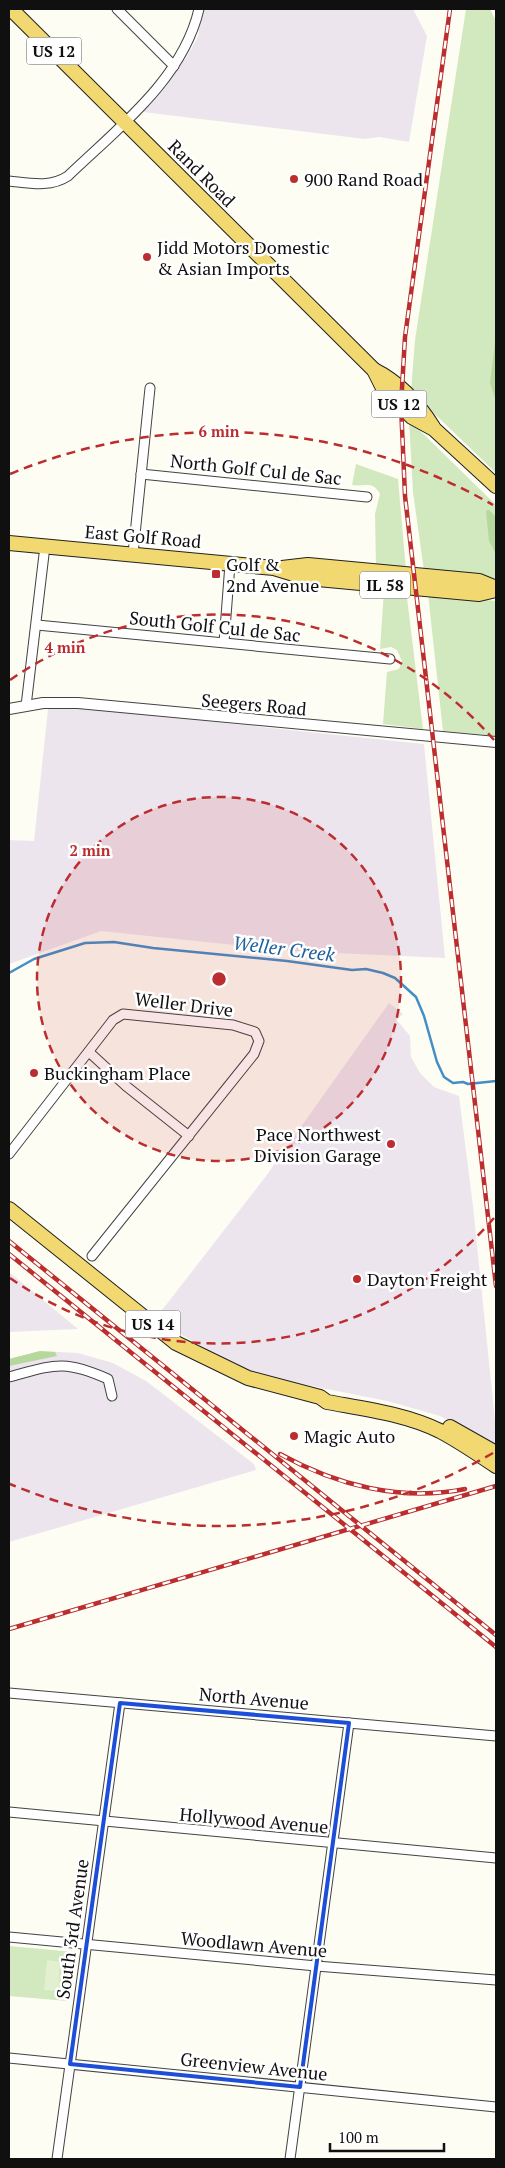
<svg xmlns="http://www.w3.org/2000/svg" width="505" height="2168" font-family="'PT Serif',serif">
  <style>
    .industrial { fill: #ede5ee }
    .green { fill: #d2e8be }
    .forest { fill: #b6d89d }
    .pitch { fill: #e3f0cf }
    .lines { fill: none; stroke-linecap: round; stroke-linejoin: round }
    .stream { stroke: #448ec8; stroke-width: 2.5 }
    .minor-casing { stroke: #434343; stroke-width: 11 }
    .tertiary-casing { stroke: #434343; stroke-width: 12 }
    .primary-casing { stroke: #212121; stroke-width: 16 }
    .minor { stroke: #fff; stroke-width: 9 }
    .tertiary { stroke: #fff; stroke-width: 10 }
    .primary { stroke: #f2d870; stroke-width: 14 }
    .rail-casing { stroke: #bb2d2e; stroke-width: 4.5 }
    .rail { stroke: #fff; stroke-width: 2.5; stroke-dasharray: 8; stroke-linecap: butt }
    .marked { fill: none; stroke: #1d4ed8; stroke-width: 4; stroke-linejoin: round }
    .ring { fill: none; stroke: #bb2d2e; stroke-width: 2.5; stroke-dasharray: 9 6 }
    .poi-dot { fill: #bb2d2e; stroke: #fff; stroke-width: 2 }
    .labels { text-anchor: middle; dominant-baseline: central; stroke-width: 5; stroke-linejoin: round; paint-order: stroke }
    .shield { fill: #fff; stroke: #585858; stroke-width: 1 }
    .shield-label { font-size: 16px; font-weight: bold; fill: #101010 }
    .street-label { font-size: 18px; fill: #101010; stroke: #fff }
    .poi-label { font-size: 18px; fill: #101010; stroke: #fff; text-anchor: start }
    .water-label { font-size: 19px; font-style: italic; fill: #1d609d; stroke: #fff }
    .centre { fill: #bb2d2e; stroke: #fff; stroke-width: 2.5 }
    .ring-label { font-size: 15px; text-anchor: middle; font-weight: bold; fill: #bb2d2e; stroke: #fff; stroke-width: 5; stroke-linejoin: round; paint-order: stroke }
  </style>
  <rect width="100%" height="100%" fill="#fefdf3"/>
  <g class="industrial">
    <polygon points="202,9 413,9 427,36 409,142 379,137 365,139 143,112 187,56 198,37"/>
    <polygon points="62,706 424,744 445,958 293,951 101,931 9,964 9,840 34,841 48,709"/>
    <polygon points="389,1003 403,1014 397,1020 410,1036 411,1057 420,1073 434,1087 459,1096 473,1206 496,1430 496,1447 440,1416 387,1401 251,1374 178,1333 159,1314 266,1176"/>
    <polygon points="9,1272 78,1329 9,1332"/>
    <polygon points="40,1351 78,1353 113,1363 146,1381 254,1464 256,1470 9,1542 9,1359"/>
  </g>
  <g class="green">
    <polygon points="466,9 490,9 496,21 496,473 411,391 415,340"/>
    <polygon points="409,420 496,505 496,579 424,571 413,492"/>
    <path d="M356,464L398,479L406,570L376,567L375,514L380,494C373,480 364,487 352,485Z"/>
    <polygon points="384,591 403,593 407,598 423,729 383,724 387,672 399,669 402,661 397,650 391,647 380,649"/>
    <polygon points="428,594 496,601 496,736 443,731"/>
    <polygon points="9,1946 74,1952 67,2001 9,1996"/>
  </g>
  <g class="forest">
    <polygon points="496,335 496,401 490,383"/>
    <polygon points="489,510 496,517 496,554 489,541 486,511"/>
    <polygon points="40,1351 55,1352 57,1356 9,1366 9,1359"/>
  </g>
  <polygon class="pitch" points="47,1960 60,1962 58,1991 44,1990"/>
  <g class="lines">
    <polyline class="stream" points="9,973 34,959 85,943 114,942 153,948 287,961 352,970 366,969 383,973 395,978 416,997 424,1016 437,1062 444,1077 453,1083 463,1082 468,1084 496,1081"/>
    <g class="minor-casing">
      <g id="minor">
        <polyline points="117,9 174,66"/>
        <path d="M9,181C29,183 50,188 68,176C117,129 183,79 199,9"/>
        <polyline points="141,474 367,497"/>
        <polyline points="133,554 150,388"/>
        <polyline points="37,625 390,659"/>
        <polyline points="224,642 230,564"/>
        <polyline points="26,706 45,546"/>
        <polyline points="89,1052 126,1086 189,1136"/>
        <polyline points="9,1154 113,1020 123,1014 233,1025 255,1032 259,1041 254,1054 92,1256"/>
        <path d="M9,1377C54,1365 63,1359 108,1379L112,1396"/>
        <polyline points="9,1693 496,1736"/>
        <polyline points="9,1812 496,1858"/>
        <polyline points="9,1937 316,1966 496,1980"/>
        <polyline points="9,2058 496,2107"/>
        <polyline points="57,2159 120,1703"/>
        <polyline points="290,2159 349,1723"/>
      </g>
    </g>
    <g class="tertiary-casing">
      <polyline id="tertiary" points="9,709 43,703 78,703 496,742"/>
    </g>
    <g class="primary-casing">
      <g id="primary">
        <polyline points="11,9 374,370 383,388 412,417 434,429 496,486"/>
        <path d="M374,370C400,383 418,403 433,427"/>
        <polyline points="9,543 274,568 307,578 479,594 496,590"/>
        <polyline points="282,568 308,565 479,581 496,588"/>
        <path d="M9,1209L176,1343L248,1378L320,1397L327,1402C365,1409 405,1414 440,1431C459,1441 478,1454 496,1466"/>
        <polyline points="450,1427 496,1453"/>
      </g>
    </g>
    <use href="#minor" class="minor"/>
    <use href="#tertiary" class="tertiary"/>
    <use href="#primary" class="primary"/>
    <g class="rail-casing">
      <g id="rail">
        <polyline points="450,9 405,337 401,405 405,496 496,1286"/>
        <polyline points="9,1241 496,1635"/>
        <polyline points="9,1254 496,1647"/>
        <path d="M280,1454C336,1485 401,1502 465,1489"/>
        <polyline points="9,1629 496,1486"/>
      </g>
    </g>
    <use href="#rail" class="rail"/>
  </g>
  <path class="marked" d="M120,1703L349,1723L300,2087L70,2064Z"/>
  <circle cx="219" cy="979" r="182" fill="#bb2d2e" fill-opacity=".12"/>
  <g class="ring">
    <circle cx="219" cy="979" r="182"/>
    <path d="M494 1218A365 365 0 0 1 10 1278M10 680A365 365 0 0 1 494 740"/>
    <path d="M493 1453A547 547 0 0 1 10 1484M10 474A547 547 0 0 1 493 505"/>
  </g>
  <g class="poi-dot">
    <circle cx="294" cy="179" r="5"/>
    <circle cx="147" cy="257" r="5"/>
    <rect x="211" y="569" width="10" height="10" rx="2.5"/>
    <circle cx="34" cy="1073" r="5"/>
    <circle cx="391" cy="1144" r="5"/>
    <circle cx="357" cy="1279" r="5"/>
    <circle cx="294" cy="1436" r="5"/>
  </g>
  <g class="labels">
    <g class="shield">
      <rect x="26.5" y="37.5" width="55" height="27" rx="4"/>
      <rect x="371.5" y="390.5" width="55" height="27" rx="4"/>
      <rect x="360" y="571.5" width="50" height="27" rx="4"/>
      <rect x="125.5" y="1310.5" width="55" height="27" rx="4"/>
    </g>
    <g class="shield-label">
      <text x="54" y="51">US 12</text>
      <text x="399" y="404">US 12</text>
      <text x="385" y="585">IL 58</text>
      <text x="153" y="1324">US 14</text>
    </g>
    <g class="street-label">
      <text transform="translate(202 173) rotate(45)">Rand Road</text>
      <text transform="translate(256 469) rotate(6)">North Golf Cul de Sac</text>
      <text transform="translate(143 536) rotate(5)">East Golf Road</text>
      <text transform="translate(215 626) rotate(6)">South Golf Cul de Sac</text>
      <text transform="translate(254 704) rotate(5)">Seegers Road</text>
      <text transform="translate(184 1004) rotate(7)">Weller Drive</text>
      <text transform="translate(254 1698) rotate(5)">North Avenue</text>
      <text transform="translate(254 1820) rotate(5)">Hollywood Avenue</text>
      <text transform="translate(72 1929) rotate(-82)">South 3rd Avenue</text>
      <text transform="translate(254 1944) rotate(5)">Woodlawn Avenue</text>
      <text transform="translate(254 2066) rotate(6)">Greenview Avenue</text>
    </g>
    <g class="poi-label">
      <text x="304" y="179">900 Rand Road</text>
      <text x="157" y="247">Jidd Motors Domestic<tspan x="157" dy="21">&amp; Asian Imports</tspan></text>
      <text x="226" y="564">Golf &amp;<tspan x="226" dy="21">2nd Avenue</tspan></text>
      <text x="44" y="1073">Buckingham Place</text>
      <text x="381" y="1134" text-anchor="end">Pace Northwest<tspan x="381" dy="21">Division Garage</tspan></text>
      <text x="367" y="1279">Dayton Freight</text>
      <text x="304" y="1436">Magic Auto</text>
    </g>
    <g class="water-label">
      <text transform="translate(284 948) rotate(7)">Weller Creek</text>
    </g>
  </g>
  <circle cx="219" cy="979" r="8" class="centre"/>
  <g class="ring-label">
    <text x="219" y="437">6 min</text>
    <text x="65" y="653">4 min</text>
    <text x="90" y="856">2 min</text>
  </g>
  <rect width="505" height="2168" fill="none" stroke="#101010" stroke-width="20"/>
  <path d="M330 2143v8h114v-8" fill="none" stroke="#101010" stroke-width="2.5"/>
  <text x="338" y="2143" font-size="15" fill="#101010" stroke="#ffffff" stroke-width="4" paint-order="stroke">100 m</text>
</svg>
